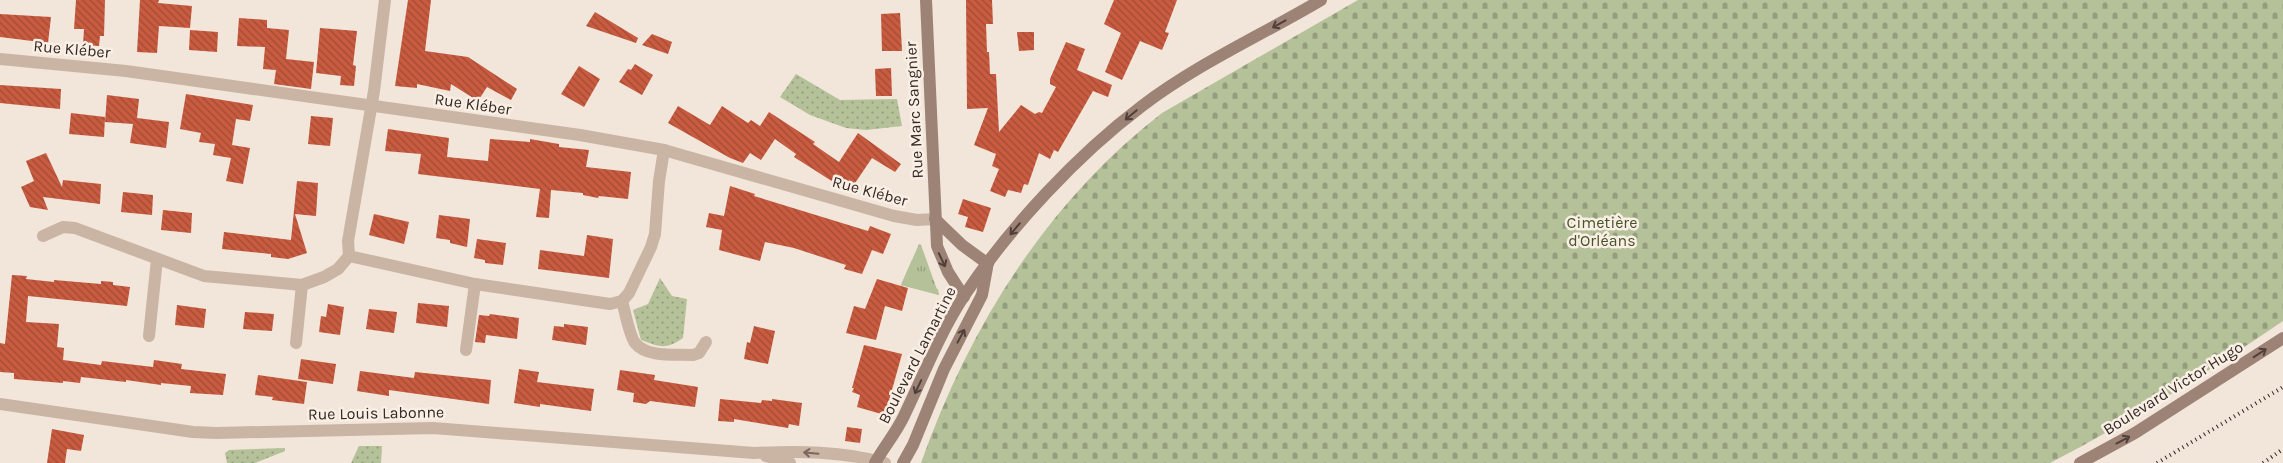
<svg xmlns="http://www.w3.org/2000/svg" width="2283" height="463" font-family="Karla,sans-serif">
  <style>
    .grass { fill: url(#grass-dots) }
    .cemetery { fill: url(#cemetery-stones) }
    .park { fill: url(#park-tufts) }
    .garden { fill: #b5c199 }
    .building { fill: url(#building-back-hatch) }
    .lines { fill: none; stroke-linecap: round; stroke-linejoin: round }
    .street { stroke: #cab4a4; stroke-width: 12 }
    .secondary { stroke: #9d8276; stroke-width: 12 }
    .rail { stroke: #352a26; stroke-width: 4; stroke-dasharray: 1 4; stroke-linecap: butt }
    .oneway { stroke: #4f403a }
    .oneway2 { stroke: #78685f }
    .labels { text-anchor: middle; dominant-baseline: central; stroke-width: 5; stroke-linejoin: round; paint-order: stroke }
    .street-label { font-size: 16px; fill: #352a26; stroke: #f9efe5 }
    .park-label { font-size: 16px; fill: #465429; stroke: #f9efe5 }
  </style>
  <defs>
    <pattern id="grass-dots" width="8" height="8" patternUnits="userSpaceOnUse" patternTransform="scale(1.25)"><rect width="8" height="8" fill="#b5c199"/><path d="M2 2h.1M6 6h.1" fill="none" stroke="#949d7d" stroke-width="1.8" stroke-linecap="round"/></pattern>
    <pattern id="cemetery-stones" width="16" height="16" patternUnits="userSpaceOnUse" patternTransform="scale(1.25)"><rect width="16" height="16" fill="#b5c199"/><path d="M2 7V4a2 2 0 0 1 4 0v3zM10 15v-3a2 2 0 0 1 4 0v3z" fill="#949d7d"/></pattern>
    <pattern id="park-tufts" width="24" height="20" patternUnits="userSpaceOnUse" patternTransform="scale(1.25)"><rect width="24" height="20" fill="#b5c199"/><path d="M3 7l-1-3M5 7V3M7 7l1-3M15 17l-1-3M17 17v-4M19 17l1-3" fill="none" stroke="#949d7d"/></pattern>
    <pattern id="building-back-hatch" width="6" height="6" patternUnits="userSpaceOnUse" patternTransform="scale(1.25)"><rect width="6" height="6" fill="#c85b40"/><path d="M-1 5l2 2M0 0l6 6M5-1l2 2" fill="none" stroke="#a34b35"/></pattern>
  </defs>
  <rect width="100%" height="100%" fill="#f2e5d9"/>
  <g class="grass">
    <polygon points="796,74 840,100 897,99 902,126 866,130 846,128 810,115 780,97"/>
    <path d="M660,278L672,296L687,299L683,338C666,350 660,347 641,340L633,310L648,304Z"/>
    <polygon points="359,446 382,446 381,463 351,463"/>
    <polygon points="285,448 285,451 255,463 227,463 225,453 229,450"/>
  </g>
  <path class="cemetery" d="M1358,0H2283V321C2208,372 2131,421 2050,463H921C969,327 1047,202 1162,113Z"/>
  <polygon class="park" points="919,244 921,245 939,295 901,285"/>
  <polygon class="garden" points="912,260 918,263 911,277 913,283 938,289 939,295 901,285"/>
  <g class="building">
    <polygon points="76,0 105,0 104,36 100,36 99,46 83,45 84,29 74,29"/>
    <polygon points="140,0 159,0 158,3 192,6 190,28 159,26 157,53 137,52"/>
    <polygon points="408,0 431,0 425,51 468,57 517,89 511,100 487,87 478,101 451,84 450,91 417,84 417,88 395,86"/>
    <polygon points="966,0 992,0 993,24 986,24 987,52 989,52 990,74 996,74 999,132 1021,105 1035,114 1039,112 1042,113 1056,87 1050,84 1050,79 1066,42 1085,49 1077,70 1112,85 1108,97 1093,91 1058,152 1054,150 1050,159 1039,153 1028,185 1024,184 1021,193 1008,190 1005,197 990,191 999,169 992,166 996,154 974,145 988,108 967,109"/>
    <polygon points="1114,0 1177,0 1165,32 1169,33 1162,50 1140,41 1122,80 1105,72 1121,33 1104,24"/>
    <polygon points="595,12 638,38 636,43 586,26"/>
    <polygon points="900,13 902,51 882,51 881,14"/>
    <polygon points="0,14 51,17 48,43 0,37"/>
    <polygon points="239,18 267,20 267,28 289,30 286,59 314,62 311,89 274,84 276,70 263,69 265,47 237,46"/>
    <polygon points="320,28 357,31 353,65 356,66 354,86 340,85 341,76 316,73"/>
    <polygon points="190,30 218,32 217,52 189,50"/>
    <polygon points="1017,32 1034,32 1034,50 1019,51"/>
    <polygon points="652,34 672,42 668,54 642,45"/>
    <polygon points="635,64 653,75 642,95 619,82 628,69 631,70"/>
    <polygon points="579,66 600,79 584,107 561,94"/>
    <polygon points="891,68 892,96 876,96 875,69"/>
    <polygon points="0,85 61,89 60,109 0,103"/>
    <polygon points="186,94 253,105 250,121 236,119 232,145 250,148 243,184 226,181 231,158 213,155 215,144 199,142 201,133 180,129"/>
    <polygon points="107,95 139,99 137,118 169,122 166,148 130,143 133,124 105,122"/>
    <polygon points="678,106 710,125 722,106 748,123 751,120 760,126 769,112 815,142 813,144 839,162 858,133 901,164 895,172 872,158 849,192 794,157 796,154 775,139 761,160 750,153 743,163 730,158 668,123"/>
    <polygon points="71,113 105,117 104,137 69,134"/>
    <polygon points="311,116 333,118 330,146 308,144"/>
    <polygon points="388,129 449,138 447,157 488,161 490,139 530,142 530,139 553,143 559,144 559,147 589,150 586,167 631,172 628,199 599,196 598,198 583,195 583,193 551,190 549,218 536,217 540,189 418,174 421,154 385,151"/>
    <polygon points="46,153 62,187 63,180 101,184 100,204 43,197 48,210 30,207 21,187 34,181 26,161"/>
    <polygon points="297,181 318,183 316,216 295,214 307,253 288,259 271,257 271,254 222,249 224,232 291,240"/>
    <polygon points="730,186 755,194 754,196 868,231 870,226 891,234 883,254 872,250 862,274 844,269 846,265 794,248 765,242 760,261 719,250 722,230 706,227 709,213 724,216"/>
    <polygon points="123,192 153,195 152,215 121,212"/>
    <polygon points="963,199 991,208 983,232 965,227 968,217 958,214"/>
    <polygon points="163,210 192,213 191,233 161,230"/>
    <polygon points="374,214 409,222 404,244 369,235"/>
    <polygon points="439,215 470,219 467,247 450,243 450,240 436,238"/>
    <polygon points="587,235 613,239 609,278 538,269 540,250 584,256"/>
    <polygon points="477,239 506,243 503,265 485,263 485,260 474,258"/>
    <polygon points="12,275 27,276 26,279 54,282 54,280 101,284 101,281 113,282 113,285 130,287 127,306 28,296 26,322 59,324 57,347 64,348 63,360 101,365 102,361 153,367 154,360 182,364 181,369 226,374 223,395 190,393 191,386 161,383 161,385 126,380 126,382 81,377 80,383 63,381 63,383 14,379 14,373 0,372 0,343 5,344"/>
    <polygon points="877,279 908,288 902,311 885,306 876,340 846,333 854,306 865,309"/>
    <polygon points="418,303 449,306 447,327 416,323"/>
    <polygon points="328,304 344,307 340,335 319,332 321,316 326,317"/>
    <polygon points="177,305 206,309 204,328 175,325"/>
    <polygon points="369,309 397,312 394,333 366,329"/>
    <polygon points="245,312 274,314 272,331 243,329"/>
    <polygon points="490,314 519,318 517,339 486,335 485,343 475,342 479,315 489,316"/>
    <polygon points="564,324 588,327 586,345 552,340 554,326 564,327"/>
    <polygon points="754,326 775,331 768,364 744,359 747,342 750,343"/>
    <polygon points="864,345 902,354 885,415 857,407 860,395 852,392 854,388 852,388"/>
    <polygon points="301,359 336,364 333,384 298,379"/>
    <polygon points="519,369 539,372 537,382 594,389 591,411 540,404 540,407 514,403"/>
    <polygon points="620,370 655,375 654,380 698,387 695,407 650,401 646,404 633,402 634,393 617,390"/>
    <polygon points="360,371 414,378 415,372 491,380 489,404 389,390 389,396 357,391"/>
    <polygon points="258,375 307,382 304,404 272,400 273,397 255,395"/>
    <polygon points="720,399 761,403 762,400 772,401 772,399 802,403 799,426 789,424 788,428 734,419 734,422 718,421"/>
    <polygon points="847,427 862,429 860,443 845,441"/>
    <polygon points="52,429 84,435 81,451 67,449 65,463 47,463"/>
  </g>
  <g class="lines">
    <g class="street">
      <polyline points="0,59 126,71 580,135 664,150 894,216 917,220 935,219"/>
      <polyline points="43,236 63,227 75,228 204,276 302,285 324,277 338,269 349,256 348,241 374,91 385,0"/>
      <polyline points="349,256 475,284 610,304 622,301 629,293 651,247 655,234 659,181 664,150"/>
      <path d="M622,301C625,311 629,335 635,343C647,358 676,354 693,355L699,353L706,342"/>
      <polyline points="149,336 157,259"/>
      <polyline points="296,343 302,285"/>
      <polyline points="466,350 475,284"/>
      <path d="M0,404L193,432L217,433L433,428L754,453C798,451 843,451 885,463"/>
      <polyline points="766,456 790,463"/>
    </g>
    <g class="secondary">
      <polyline points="926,0 937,246 948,272 964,297"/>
      <polyline points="935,219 962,245 988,264"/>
      <path d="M875,463C884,447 895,434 903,418C923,377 939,334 964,296C1009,228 1077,155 1142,106C1197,64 1262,35 1321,0"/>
      <polyline points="903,463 913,445 944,369 982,295 987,268"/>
      <polyline points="2080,463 2135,433 2283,338"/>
    </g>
    <g class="rail">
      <polyline points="2157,463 2283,387"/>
      <polyline points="2263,463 2283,449"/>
    </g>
  </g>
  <defs><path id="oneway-shaft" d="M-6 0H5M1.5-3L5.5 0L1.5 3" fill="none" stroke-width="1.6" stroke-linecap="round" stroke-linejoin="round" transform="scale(1.25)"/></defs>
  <g class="oneway">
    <use href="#oneway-shaft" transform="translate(1279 24) rotate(151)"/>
    <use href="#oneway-shaft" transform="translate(1131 115) rotate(140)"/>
    <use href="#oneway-shaft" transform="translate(1015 229) rotate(130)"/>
    <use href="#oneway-shaft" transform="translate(942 260) rotate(65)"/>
    <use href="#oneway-shaft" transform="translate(961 336) rotate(-62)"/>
    <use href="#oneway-shaft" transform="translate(2260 353) rotate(-33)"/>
    <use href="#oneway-shaft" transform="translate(918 387) rotate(115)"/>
    <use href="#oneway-shaft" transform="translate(2123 440) rotate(-28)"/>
  </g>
  <use class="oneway2" href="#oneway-shaft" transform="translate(811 453) rotate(-175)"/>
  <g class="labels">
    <g class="street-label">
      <text transform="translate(72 49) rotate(5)">Rue Kléber</text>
      <text transform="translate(473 104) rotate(8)">Rue Kléber</text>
      <text transform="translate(914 110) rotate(-93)">Rue Marc Sangnier</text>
      <text transform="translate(870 191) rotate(15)">Rue Kléber</text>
      <text transform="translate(917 355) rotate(-63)">Boulevard Lamartine</text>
      <text transform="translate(2173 388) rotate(-32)">Boulevard Victor Hugo</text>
      <text transform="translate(376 413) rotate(-1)">Rue Louis Labonne</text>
    </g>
    <g class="park-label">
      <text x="1602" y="222">Cimetière<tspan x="1602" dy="18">d'Orléans</tspan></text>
    </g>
  </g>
</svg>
